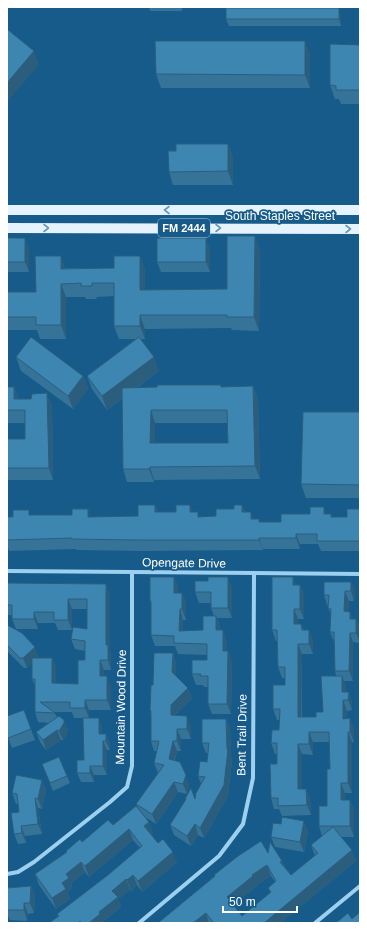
<svg xmlns="http://www.w3.org/2000/svg" width="367" height="930" font-family="Helvetica,sans-serif">
  <style>
    .lines { fill: none; stroke-linecap: round; stroke-linejoin: round }
    .minor { stroke: #9dd0ef; stroke-width: 4 }
    .primary { stroke: #e5f3ff; stroke-width: 10 }
    .wall { fill: #357399; fill-rule: evenodd }
    .shaded-wall { fill: #2b5e7d }
    .building { fill: #3e86b2; stroke: #2b5e7d; fill-rule: evenodd }
    .oneway { stroke: #6998b8 }
    .labels { text-anchor: middle; dominant-baseline: central; stroke-width: 3.5; stroke-linejoin: round; paint-order: stroke }
    .shield { fill: #165b89; stroke: #b9cedc; stroke-width: 1 }
    .shield-label { font-size: 11px; font-weight: bold; fill: #fff }
    .street-label { font-size: 12px; fill: #fff; stroke: #165b89 }
  </style>
  <rect width="100%" height="100%" fill="#165b89"/>
  <g class="lines">
    <g class="minor">
      <polyline points="7,571 360,574"/>
      <polyline points="7,874 18,872 34,862 110,802 127,787 132,766 132,573"/>
      <polyline points="139,923 219,856 243,824 253,778 254,574"/>
      <polyline points="315,923 360,886"/>
    </g>
    <g class="primary">
      <polyline points="7,210 360,210"/>
      <polyline points="7,228 360,229"/>
    </g>
  </g>
  <g class="wall">
    <polygon points="149,7 182,7 182,11 150,11"/>
    <polygon points="341,16 341,26 229,26 226,19"/>
    <polygon points="305,41 310,55 310,88 161,88 156,74"/>
    <polygon points="360,45 360,104 341,104 339,99 335,99 330,85"/>
    <polygon points="228,144 233,157 233,185 173,185 169,172 176,151"/>
    <polygon points="7,238 29,248 29,272 7,272"/>
    <polygon points="210,249 210,272 161,272 157,262"/>
    <path d="M260,249L259,331L232,330L231,328L145,329V339H141L159,371L137,388L253,386L258,399L260,479L154,480V482H127L123,469L122,399L107,410L92,389L87,376L136,339H119L114,326V296L96,297L97,299H86L85,297H66V339H40L37,330H7V292H36L66,268H114L140,256L145,270V290L227,289ZM155,423H227L228,443H155Z"/>
    <polygon points="16,357 83,376 88,389 73,409 21,371"/>
    <polygon points="7,387 14,387 19,399 52,405 53,480 7,480 7,439 25,439 25,423 7,423"/>
    <polygon points="360,412 360,498 306,498 301,484"/>
    <polygon points="155,505 158,512 193,512 199,517 216,516 242,505 245,512 253,519 259,519 260,522 281,522 326,514 331,514 332,517 347,517 360,510 360,551 321,551 318,544 300,544 300,549 263,549 263,550 142,551 76,550 76,549 9,551 8,548 7,548 7,517 31,515 72,515 88,509 90,517 138,516"/>
    <polygon points="174,577 178,587 178,593 182,593 186,603 186,620 183,620 183,631 203,630 214,616 211,608 211,603 199,603 195,592 232,587 232,618 217,618 220,627 220,630 227,641 227,651 228,651 232,662 231,714 212,714 208,704 208,687 204,687 203,685 196,685 192,674 207,660 207,655 178,654 175,646 155,646 151,635 151,605 150,601"/>
    <path d="M293,577L296,585H300L304,595V619H298V624H301L304,630H309L313,641V654H302V717H316L323,712L336,676L335,671V642H334L330,632L331,615L328,608V605H327L324,595L351,582L355,592L354,601H349L348,611L350,612L353,619H356L360,628V643L353,642V681H344L346,686V692L352,702V710L347,711V718L354,729V742H352V793H345V800H350L354,811V837H341L356,861L280,923H158L215,876L214,875L268,853L282,861L285,867L291,875L315,856L311,845L322,836L319,826L327,806L330,769L329,742H313V755L302,754V789H306L310,799L311,815L282,816L279,809H274L271,798L277,764V754H275L271,743L279,730L280,720H277L273,709L285,685V678H282L278,667L277,641H276L272,630ZM271,876L275,882L268,888L270,893L242,916L233,905L257,886L256,885Z"/>
    <polygon points="7,583 110,594 110,651 111,655 111,670 104,670 104,676 111,686 111,710 89,710 89,718 102,727 102,734 106,734 110,743 110,750 107,750 107,775 94,775 94,782 81,782 77,773 84,760 83,718 74,718 72,712 54,712 57,717 68,729 68,732 63,740 61,740 46,750 40,742 36,732 49,723 38,722 35,712 35,686 32,679 32,663 27,668 24,668 7,651 7,625 39,657 38,658 52,658 56,668 56,683 78,684 85,660 85,651 75,649 71,639 87,629 87,609 72,609 72,630 58,630 55,623 38,623 38,629 16,629 12,619 12,615 7,615"/>
    <polygon points="173,653 176,663 176,676 188,688 192,699 175,715 175,716 191,726 191,739 181,739 181,751 177,751 175,760 189,785 187,794 178,792 156,824 145,817 149,822 153,833 151,834 158,843 177,862 142,892 137,885 131,891 130,890 118,899 121,907 103,922 103,923 49,923 58,916 57,914 108,875 140,848 133,840 89,877 85,872 71,883 72,888 67,892 70,899 56,909 39,885 35,874 67,852 66,851 113,825 138,808 136,804 158,773 154,763 157,751 154,751 151,741 151,716 150,711 153,685"/>
    <polygon points="24,710 35,740 12,748 7,735"/>
    <polygon points="226,719 230,729 231,757 232,760 228,796 204,838 198,835 191,846 174,835 170,825 186,800 185,799 195,799 201,784 198,776 207,762 208,753 206,753 202,743"/>
    <polygon points="42,764 67,776 70,783 53,791"/>
    <polygon points="42,780 46,790 42,809 38,808 42,834 25,836 26,843 18,844 14,834 19,812 18,804 16,804 12,793"/>
    <polygon points="281,824 308,831 304,852 275,847 271,837"/>
    <polygon points="31,886 35,896 34,913 28,914 27,921 10,920 7,915 7,888"/>
  </g>
  <g class="shaded-wall">
    <polygon points="339,8 341,16 341,26 339,19"/>
    <polygon points="305,41 310,55 310,88 305,75"/>
    <polygon points="34,51 39,65 7,102 7,83"/>
    <polygon points="228,144 233,157 233,185 228,171"/>
    <polygon points="255,236 260,249 259,331 254,317"/>
    <polygon points="25,238 29,248 29,272 25,262"/>
    <polygon points="206,238 210,249 210,272 206,262"/>
    <polygon points="61,256 66,270 61,269"/>
    <polygon points="140,256 145,270 145,303 140,290"/>
    <polygon points="61,284 66,297 66,339 61,325"/>
    <polygon points="140,315 145,329 145,339 140,326"/>
    <polygon points="154,357 159,371 107,410 102,396"/>
    <polygon points="83,376 88,389 73,409 68,396"/>
    <polygon points="253,386 258,399 260,479 255,466"/>
    <polygon points="14,387 19,399 19,412 14,399"/>
    <polygon points="47,393 52,405 53,480 49,468"/>
    <polygon points="151,410 155,423 155,456 150,443"/>
    <polygon points="150,467 154,480 154,482 149,469"/>
    <polygon points="155,505 159,515 155,512"/>
    <polygon points="190,505 194,515 190,512"/>
    <polygon points="242,505 246,516 242,512"/>
    <polygon points="324,507 328,518 324,514"/>
    <polygon points="88,509 91,520 88,517"/>
    <polygon points="251,512 254,523 251,519"/>
    <polygon points="296,534 300,544 300,549 296,538"/>
    <polygon points="259,538 263,549 263,550 259,540"/>
    <polygon points="174,577 178,587 178,604 174,593"/>
    <polygon points="228,577 232,587 232,618 228,608"/>
    <polygon points="293,577 297,587 293,585"/>
    <polygon points="351,582 355,592 354,601 351,591"/>
    <polygon points="106,584 110,594 110,651 111,655 111,670 108,660 106,645"/>
    <polygon points="300,585 304,595 304,619 300,609"/>
    <polygon points="345,591 349,601 348,621 344,611"/>
    <polygon points="182,593 186,603 186,620 182,609"/>
    <polygon points="68,599 72,609 72,630 68,620"/>
    <polygon points="180,609 183,620 183,641 179,631"/>
    <polygon points="294,609 298,619 298,634 294,624"/>
    <polygon points="34,612 38,623 38,629 34,619"/>
    <polygon points="350,612 354,621 350,619"/>
    <polygon points="216,616 220,627 220,641 216,630"/>
    <polygon points="356,619 360,628 360,643 356,633"/>
    <polygon points="301,624 305,634 302,630"/>
    <polygon points="223,630 227,641 227,662 223,651"/>
    <polygon points="309,630 313,641 313,654 309,644"/>
    <polygon points="350,633 353,642 353,681 349,671"/>
    <polygon points="298,644 302,654 301,727 298,717"/>
    <polygon points="35,647 39,657 27,668 23,658"/>
    <polygon points="228,651 232,662 231,714 227,704"/>
    <polygon points="173,653 176,663 176,682 172,672"/>
    <polygon points="52,658 56,668 56,693 52,683"/>
    <polygon points="100,660 104,670 104,686 100,676"/>
    <polygon points="107,676 111,686 111,710 107,700"/>
    <polygon points="342,676 346,686 346,700 342,692"/>
    <polygon points="188,688 192,699 175,715 175,726 171,715 171,705"/>
    <polygon points="349,692 352,702 352,710 348,700"/>
    <polygon points="85,700 89,710 89,718 85,708"/>
    <polygon points="343,700 347,711 347,729 343,719"/>
    <polygon points="187,716 191,726 191,739 187,729"/>
    <polygon points="99,718 102,727 102,743 99,734"/>
    <polygon points="350,718 354,729 354,742 350,732"/>
    <polygon points="226,719 230,729 231,757 232,760 228,796 204,838 200,828 227,749"/>
    <polygon points="64,720 68,729 68,732 63,740 59,731"/>
    <polygon points="177,729 181,739 181,751 177,741"/>
    <polygon points="57,730 61,740 46,750 43,740"/>
    <polygon points="309,732 313,742 313,755 309,744"/>
    <polygon points="348,732 352,742 352,793 348,783"/>
    <polygon points="106,734 110,743 110,750 106,741"/>
    <polygon points="103,741 107,750 107,775 103,766"/>
    <polygon points="173,741 177,751 172,769 169,759"/>
    <polygon points="298,744 302,754 302,799 298,789"/>
    <polygon points="90,766 94,775 94,782 90,773"/>
    <polygon points="186,775 189,785 187,794 183,784"/>
    <polygon points="42,780 46,790 42,809 38,799"/>
    <polygon points="174,782 178,792 156,824 152,814"/>
    <polygon points="341,783 345,793 345,811 341,800"/>
    <polygon points="306,789 310,799 311,815 307,805"/>
    <polygon points="35,798 38,808 42,834 38,824"/>
    <polygon points="350,800 354,811 354,837 350,826"/>
    <polygon points="304,821 308,831 304,852 300,842"/>
    <polygon points="149,822 153,833 148,837 144,826"/>
    <polygon points="195,824 198,835 191,846 187,836"/>
    <polygon points="21,826 25,836 26,843 22,833"/>
    <polygon points="129,829 133,840 89,877 85,866"/>
    <polygon points="352,850 356,861 280,923 264,923"/>
    <polygon points="173,852 177,862 142,892 138,881"/>
    <polygon points="282,861 286,872 280,862"/>
    <polygon points="81,862 85,872 71,883 72,888 67,892 70,899 56,909 52,898 62,883 66,874"/>
    <polygon points="267,865 271,876 256,885 257,886 230,908 227,897 252,875"/>
    <polygon points="133,875 137,885 131,891 127,880"/>
    <polygon points="126,879 130,890 118,899 121,907 103,922 103,923 89,923 99,912 112,891"/>
    <polygon points="31,886 35,896 34,913 30,903"/>
    <polygon points="24,903 28,914 27,921 24,910"/>
    <polygon points="206,913 209,923 193,923"/>
  </g>
  <g class="building">
    <rect x="226" y="8" width="113" height="11"/>
    <polygon points="7,29 34,51 7,83"/>
    <polygon points="155,41 305,41 305,75 156,74"/>
    <polygon points="330,44 360,45 360,90 336,90 336,86 330,85"/>
    <polygon points="176,144 228,144 228,171 169,172 168,151 176,151"/>
    <polygon points="227,236 255,236 254,317 227,317 227,315 140,315 140,326 114,326 114,283 92,283 92,286 81,286 81,283 61,284 61,325 36,325 36,317 7,317 7,292 36,292 35,256 61,256 61,269 114,268 114,256 140,256 140,290 227,289"/>
    <rect x="7" y="238" width="18" height="24"/>
    <rect x="157" y="238" width="49" height="24"/>
    <polygon points="31,337 83,376 68,396 16,357"/>
    <polygon points="139,337 154,357 102,396 87,376"/>
    <path d="M157,385H221V387L253,386L255,466L150,467L149,469H123L122,388L157,387ZM151,410H227L228,443H150Z"/>
    <polygon points="7,387 14,387 14,399 31,399 32,394 47,393 49,468 7,468 7,439 25,439 25,410 7,410"/>
    <polygon points="303,412 360,412 360,485 301,484"/>
    <polygon points="138,505 155,505 155,512 176,512 176,505 190,505 190,512 198,512 198,517 216,516 216,509 234,509 234,505 242,505 242,512 251,512 251,519 259,519 259,522 281,522 281,514 310,514 310,507 324,507 324,514 331,514 331,517 347,517 347,509 360,509 360,541 317,541 317,534 296,534 296,538 259,538 259,540 138,540 72,539 72,538 7,540 7,517 13,517 13,510 29,510 29,515 72,515 72,509 88,509 88,517 138,516"/>
    <polygon points="150,577 174,577 174,593 182,593 182,609 180,609 179,631 203,630 203,616 216,616 216,630 223,630 223,651 228,651 227,704 208,704 208,676 200,676 201,674 192,674 192,660 207,660 207,644 174,643 174,636 151,635 151,601 150,601"/>
    <polygon points="208,577 228,577 228,608 211,608 211,592 195,592 195,581 208,581"/>
    <polygon points="272,577 293,577 293,585 300,585 300,609 294,609 294,624 301,624 302,630 309,630 309,644 298,644 298,717 316,717 316,712 323,712 321,676 342,676 342,692 349,692 348,700 343,700 343,719 350,718 350,732 348,732 348,783 341,783 341,800 350,800 350,826 319,826 319,806 327,806 327,769 330,769 329,732 309,732 309,744 298,744 298,789 306,789 307,805 278,806 278,798 271,798 270,764 277,764 277,743 271,743 272,730 279,730 280,709 273,709 273,685 285,685 285,667 278,667 277,630 272,630"/>
    <polygon points="324,582 351,582 351,591 345,591 344,611 350,612 350,619 356,619 356,633 350,633 349,671 335,671 334,632 330,632 331,609 328,608 329,595 324,595"/>
    <polygon points="7,583 106,584 106,645 108,645 108,660 100,660 100,676 107,676 107,700 85,700 85,708 70,708 70,702 40,702 55,713 35,712 35,679 32,679 32,658 52,658 52,683 78,684 78,660 85,660 85,641 71,639 73,627 87,629 87,599 68,599 68,620 54,620 54,612 34,612 34,619 12,619 12,605 7,605"/>
    <polygon points="7,625 22,633 35,647 23,658 20,658 7,645"/>
    <polygon points="154,653 173,653 172,672 188,688 171,705 171,715 187,716 187,729 177,729 177,741 173,741 169,759 180,762 186,775 183,784 174,782 152,814 136,804 164,765 154,763 159,741 151,741 151,711 150,711 151,685 153,685"/>
    <polygon points="24,710 31,729 8,738 7,735 7,716"/>
    <polygon points="59,716 64,720 64,723 59,731 57,730 43,740 36,732"/>
    <polygon points="83,718 99,718 99,734 106,734 106,741 103,741 103,766 90,766 90,773 77,773 77,760 84,760"/>
    <polygon points="202,719 226,719 227,749 228,749 224,785 200,828 195,824 187,836 170,825 186,799 185,799 191,788 195,799 196,793 205,777 198,776 200,761 207,762 209,743 202,743"/>
    <polygon points="59,757 67,776 50,783 42,764"/>
    <polygon points="16,775 42,780 38,799 35,798 38,824 21,826 22,833 14,834 11,813 19,812 17,794 12,793"/>
    <polygon points="136,806 149,822 144,826 158,843 163,839 173,852 138,881 133,875 127,880 126,879 112,891 118,897 99,912 100,914 89,923 81,923 80,921 78,923 49,923 59,916 57,914 108,875 142,846 129,829 85,866 81,862 66,874 69,878 62,883 66,889 52,898 35,874 67,852 66,851 80,839 82,842 108,820 113,825"/>
    <polygon points="282,817 304,821 300,842 271,837 273,823 281,824"/>
    <path d="M333,827L352,850L264,923H255L254,922L253,923H214L206,913L193,923H158L215,876L214,875L238,856L261,841L268,853L270,842L282,861L280,862L291,875L318,853L311,845ZM267,865L276,881L268,888L271,892L242,916L227,897L253,876L252,875Z"/>
    <polygon points="31,886 30,903 24,903 24,910 7,910 7,888"/>
    <polygon points="360,912 360,923 336,923 348,913 352,919"/>
  </g>
  <defs><path id="oneway-chevron" d="M-2-3.5L2.5 0L-2 3.5" fill="none" stroke-width="1.6" stroke-linecap="round" stroke-linejoin="round"/></defs>
  <g class="oneway">
    <use href="#oneway-chevron" transform="translate(167 210) rotate(-180)"/>
    <use href="#oneway-chevron" transform="translate(46 228)"/>
    <use href="#oneway-chevron" transform="translate(218 228)"/>
    <use href="#oneway-chevron" transform="translate(348 229)"/>
  </g>
  <g class="labels">
    <rect class="shield" x="158" y="219" width="52" height="18" rx="3"/>
    <g class="shield-label">
      <text x="184" y="228">FM 2444</text>
    </g>
    <g class="street-label">
      <text x="280" y="216">South Staples Street</text>
      <text transform="translate(184 563) rotate(1)">Opengate Drive</text>
      <text transform="translate(121 707) rotate(-89)">Mountain Wood Drive</text>
      <text transform="translate(242 735) rotate(-89)">Bent Trail Drive</text>
    </g>
  </g>
  <rect width="367" height="930" fill="none" stroke="#ffffff" stroke-width="16"/>
  <path d="M223 906v6h74v-6" fill="none" stroke="#ffffff" stroke-width="2"/>
  <text x="229" y="906" font-size="12" fill="#ffffff" stroke="#165b89" stroke-width="3" paint-order="stroke">50 m</text>
</svg>
